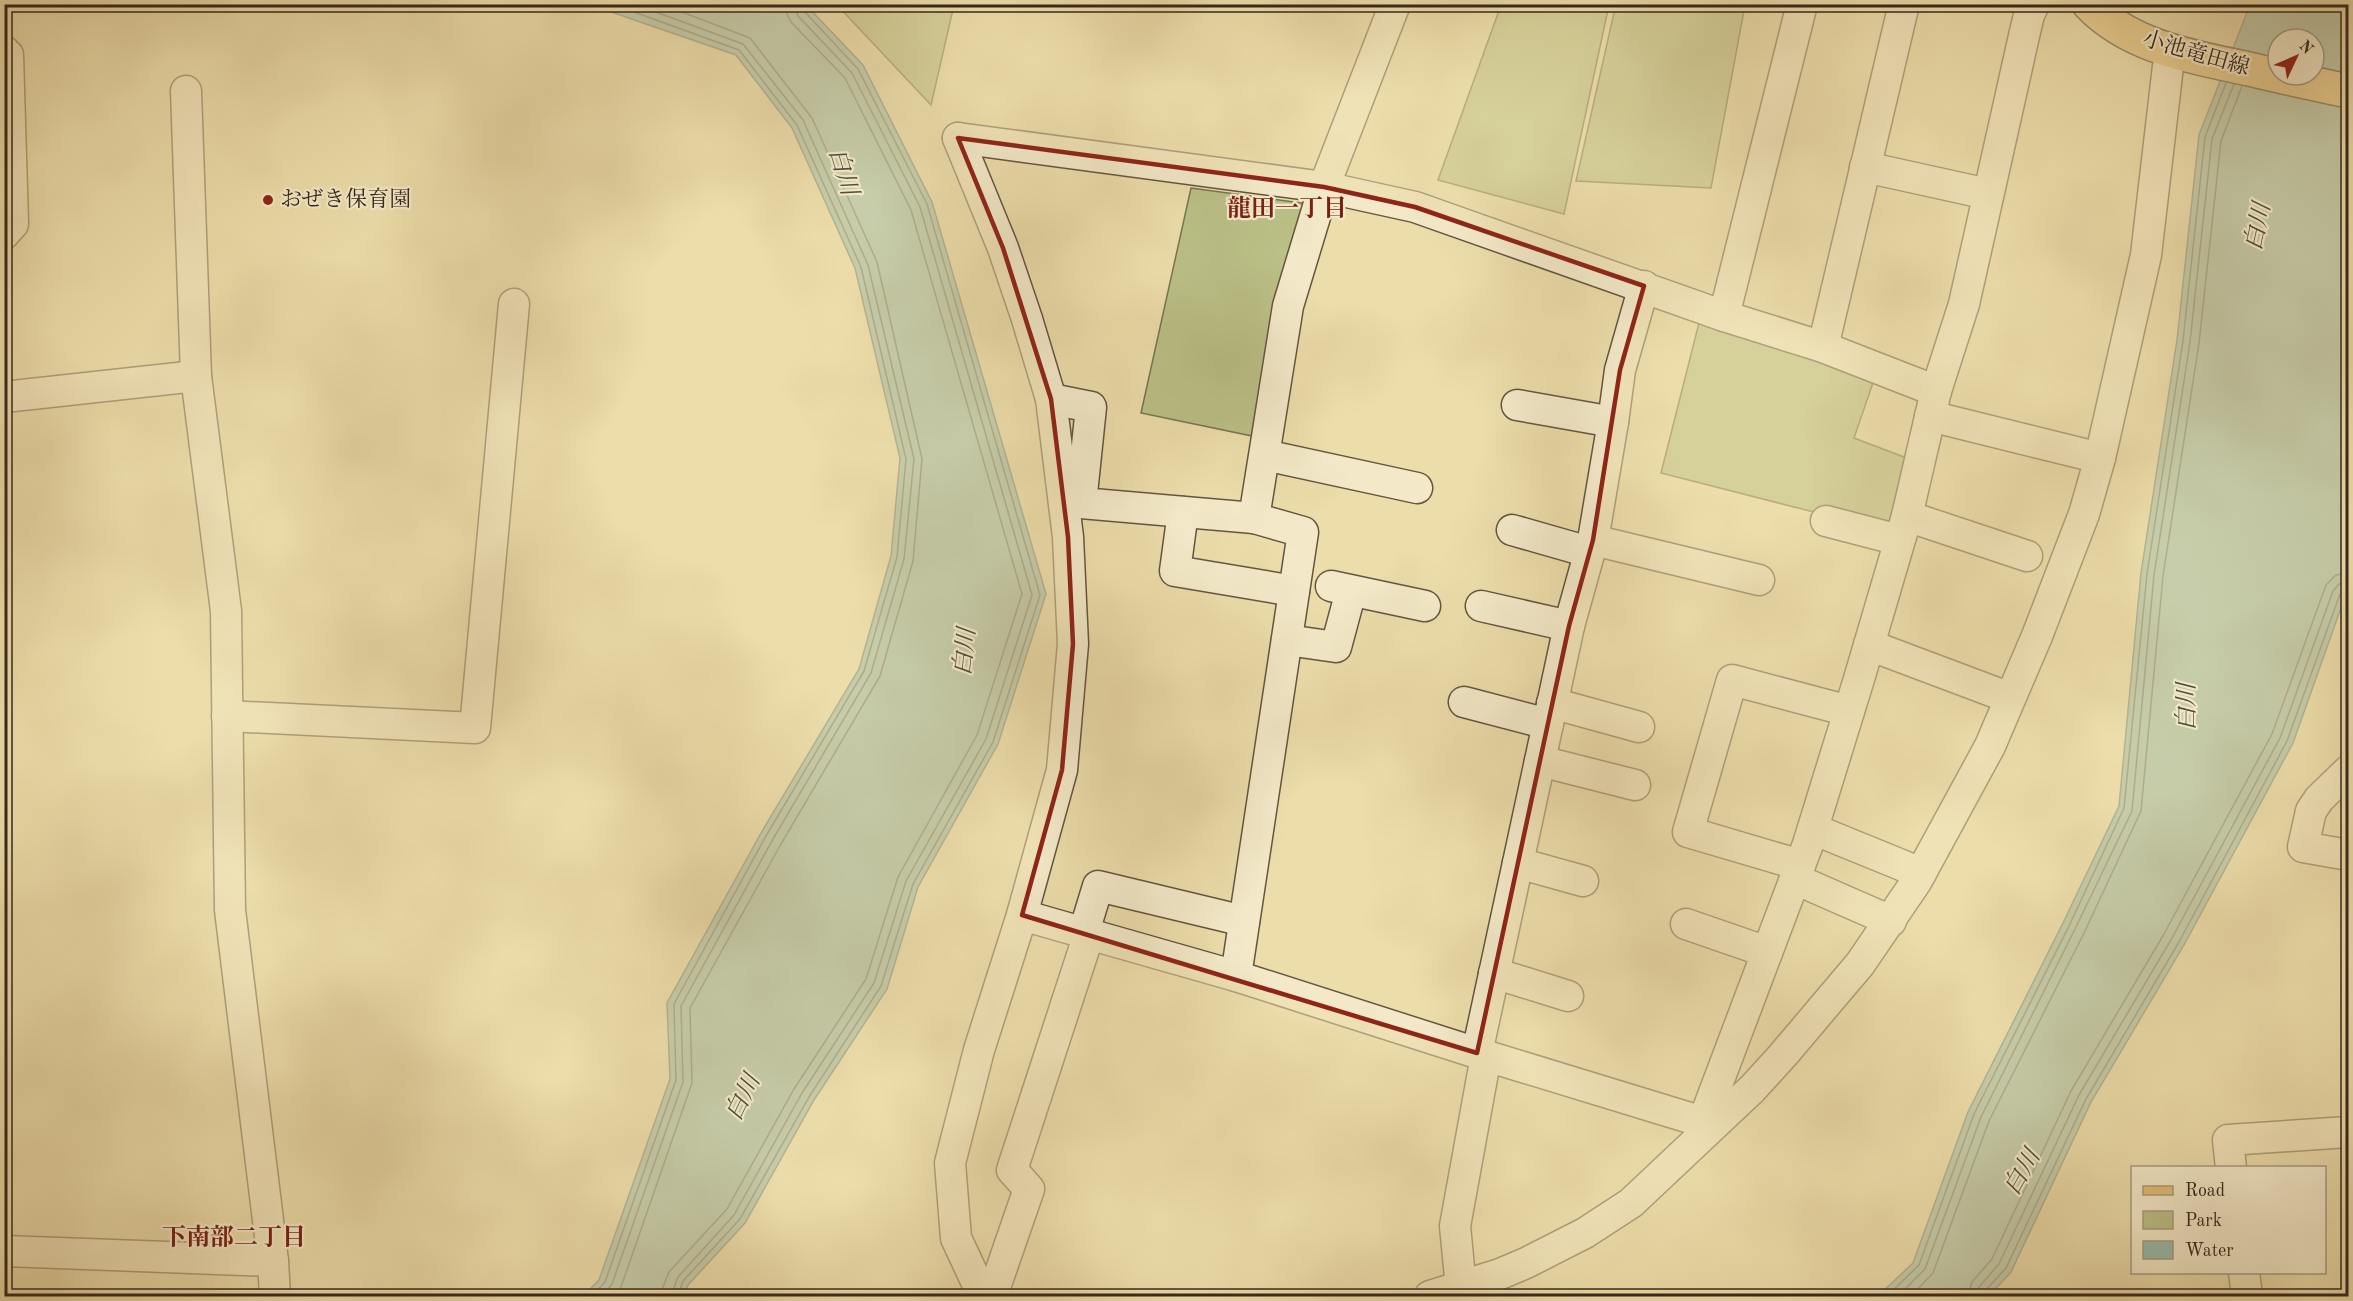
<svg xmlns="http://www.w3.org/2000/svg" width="2353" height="1301" font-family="'Old Standard TT','Noto Serif JP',serif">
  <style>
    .green { fill: #bac087; stroke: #787452; stroke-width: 1.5 }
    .water { fill: #99bbac; stroke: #718072; stroke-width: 1.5; fill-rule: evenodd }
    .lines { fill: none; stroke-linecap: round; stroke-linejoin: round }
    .shore { stroke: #687264; stroke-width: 1.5 }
    .minor-casing { stroke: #645540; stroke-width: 33 }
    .major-casing { stroke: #36281c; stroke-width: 36 }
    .minor { stroke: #f3e9c8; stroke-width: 30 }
    .major { stroke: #e6be75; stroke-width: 33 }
    .marked { fill: none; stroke: #8f2418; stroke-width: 4.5; stroke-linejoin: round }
    .poi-dot { fill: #8f2418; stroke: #f3e9c8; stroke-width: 2 }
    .labels { text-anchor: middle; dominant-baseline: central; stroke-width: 4.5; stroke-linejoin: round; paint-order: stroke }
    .street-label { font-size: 22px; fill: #36281c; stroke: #f3e9c8 }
    .poi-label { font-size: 22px; fill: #36281c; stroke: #f3e9c8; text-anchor: start }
    .water-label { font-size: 24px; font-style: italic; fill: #4f4d40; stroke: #f3e9c8 }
    .neighbourhood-label { font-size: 24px; font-weight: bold; fill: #7a1f14; stroke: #f3e9c8 }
  </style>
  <rect width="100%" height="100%" fill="#ecddaa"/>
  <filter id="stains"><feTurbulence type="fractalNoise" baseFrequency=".00333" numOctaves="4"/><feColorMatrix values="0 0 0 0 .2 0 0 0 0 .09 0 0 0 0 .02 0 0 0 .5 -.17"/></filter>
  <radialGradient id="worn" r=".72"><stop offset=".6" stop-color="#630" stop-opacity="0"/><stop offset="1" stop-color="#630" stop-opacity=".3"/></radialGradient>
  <g class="green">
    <polygon points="1616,4 1745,5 1711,188 1576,181"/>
    <polygon points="837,5 954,5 931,105"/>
    <polygon points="1501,5 1609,5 1564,214 1438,180"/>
    <polygon points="1191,188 1308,204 1257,437 1141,413"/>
    <polygon points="1700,319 1875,377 1854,438 1912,460 1892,532 1661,473"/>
  </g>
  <g class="water">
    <polygon points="591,5 806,5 863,65 932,202 1046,594 998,744 918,887 887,989 814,1100 745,1223 688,1285 683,1296 583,1296 599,1280 670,1079 667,1003 761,833 859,669 891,556 900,458 855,268 792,128 736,55"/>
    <path d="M2250,5H2348V588L2293,743L2184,945L2091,1102L2011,1272L1989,1296H1878L1913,1263L1968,1112L2063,923L2119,806L2141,573L2177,340L2199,135ZM2278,39H2314V75H2278Z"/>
  </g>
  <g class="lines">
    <g class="shore">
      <polyline points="592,1296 605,1282 676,1080 674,1004 766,836 864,671 897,557 906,459 861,267 797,125 739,50 612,4"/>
      <polyline points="602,1296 612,1284 683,1082 681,1006 773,839 871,673 904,559 914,459 868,265 803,120 743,44 634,4"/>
      <polyline points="615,1296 621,1287 692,1083 690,1008 781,844 880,676 913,561 922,459 877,262 812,118 750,38 661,4"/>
      <polyline points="661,1296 663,1287 669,1272 727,1209 794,1089 866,979 898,877 977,735 1022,594 911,210 845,78 791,22 787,14 785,4"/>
      <polyline points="671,1296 678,1277 734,1215 802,1093 874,983 906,881 986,739 1032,595 920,207 852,73 798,16 794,4"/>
      <polyline points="678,1296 683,1281 740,1219 809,1097 881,986 913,884 993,742 1040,595 927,204 858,69 804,11 802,4"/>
      <polyline points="1887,1296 1919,1265 1974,1114 2069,926 2124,808 2147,574 2183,341 2205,137 2226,83"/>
      <polyline points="1898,1296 1925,1269 1981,1117 2075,929 2132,811 2154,575 2190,342 2212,139 2234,84"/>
      <polyline points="1911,1296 1933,1273 1989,1121 2084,933 2141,811 2163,576 2199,343 2221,141 2242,86"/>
      <polyline points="1968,1296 1972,1282 1992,1259 2071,1091 2164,934 2272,734 2326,585 2336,575 2348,573"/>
      <polyline points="1977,1296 1979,1287 1999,1264 2079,1095 2172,938 2280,738 2333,591 2339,584 2348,582"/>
      <polyline points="1985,1296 1986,1290 2006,1268 2086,1099 2179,942 2287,741 2340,594 2344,590 2348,589"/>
    </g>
    <g class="minor-casing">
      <g id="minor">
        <polyline points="1395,4 1324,187 1288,306 1254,518 1303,532 1236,976 1477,1053 1703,1122 1808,844 1859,679 1907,516 1936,391 1964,304 2024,36 2029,15 2034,4"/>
        <polyline points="4,51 8,55 13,224 4,234"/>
        <polyline points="186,91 196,376 226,611 230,910 273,1261 275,1296"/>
        <polyline points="958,138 1003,248 1027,319 1051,399 1068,537 1073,644 1062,770 1022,915 979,1050 950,1163 956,1238 983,1296"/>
        <polyline points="958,138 1324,187 1415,207 1724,316 1823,347 1936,391"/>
        <polyline points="1865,167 1988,194"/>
        <polyline points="1724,316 1802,4"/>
        <polyline points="1823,347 1904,4"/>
        <polyline points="4,397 196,376"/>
        <polyline points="1051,399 1091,407 1081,503 1254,518"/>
        <polyline points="1517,405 1613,422"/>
        <polyline points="1930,416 2100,458"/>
        <polyline points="1265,455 1417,488"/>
        <polyline points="1183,512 1175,571 1294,591"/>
        <polyline points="1907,516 2027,556"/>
        <polyline points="1826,521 1899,540"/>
        <polyline points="1512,530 1589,552"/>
        <polyline points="1593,540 1759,580"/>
        <polyline points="1331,586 1425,606"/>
        <polyline points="1481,606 1569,626"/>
        <polyline points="1287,640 1336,647 1351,591"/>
        <polyline points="1869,645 2010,698"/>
        <polyline points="1464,702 1548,724"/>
        <polyline points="1552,703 1639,727"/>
        <polyline points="227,716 475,728 514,304"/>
        <polyline points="1540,761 1635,785"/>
        <polyline points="2348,771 2319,799 2311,811 2303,847 2348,855"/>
        <polyline points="1813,829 1921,873"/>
        <polyline points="1518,863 1583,881"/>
        <polyline points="1800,865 1688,832 1732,680 1849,711"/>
        <polyline points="1795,879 1891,921"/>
        <polyline points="1022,915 1236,976"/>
        <polyline points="1686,924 1767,952"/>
        <polyline points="1084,932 1098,886 1244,921"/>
        <polyline points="1494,973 1568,996"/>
        <polyline points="1477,1053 1569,626 1593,540 1613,422 1620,370 1644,286"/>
        <polyline points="2231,1168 2228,1140 2348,1132"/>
        <polyline points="4,1251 273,1261"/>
        <polyline points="2244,1272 2247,1296"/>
        <polyline points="1461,1288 1455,1226 1486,1056"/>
        <polyline points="992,1296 1029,1189 1012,1170 1089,934"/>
        <polyline points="1430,1296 1500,1274 1526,1263 1585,1233 1631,1203 1752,1089 1783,1055 1860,964 1916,882 1990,746 2037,636 2084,514 2100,458 2146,255 2170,49"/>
      </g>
    </g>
    <g class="major-casing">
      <path id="major" d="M2089,4C2130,47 2193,57 2249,69C2282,77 2315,84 2348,91"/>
    </g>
    <use href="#minor" class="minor"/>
    <use href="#major" class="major"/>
  </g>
  <path d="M0 0H2353V1301H0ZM958,138L1324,187L1415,207L1644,286L1620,370L1593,540L1569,626L1477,1053L1022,915L1062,770L1073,644L1068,537L1051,399L1003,248Z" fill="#ecddaa" fill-opacity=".55" fill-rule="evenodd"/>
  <path class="marked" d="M958,138L1324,187L1415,207L1644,286L1620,370L1593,540L1569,626L1477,1053L1022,915L1062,770L1073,644L1068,537L1051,399L1003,248Z"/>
  <circle class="poi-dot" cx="268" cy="200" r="6"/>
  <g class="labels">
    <g class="street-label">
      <text transform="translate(2196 54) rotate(16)">小池竜田線</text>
    </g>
    <g class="poi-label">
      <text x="280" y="200">おぜき保育園</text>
    </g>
    <g class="water-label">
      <text transform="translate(842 172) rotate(73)">白川</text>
      <text transform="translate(2259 227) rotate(-78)">白川</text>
      <text transform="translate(966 652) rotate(-84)">白川</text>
      <text transform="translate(2188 707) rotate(-90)">白川</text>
      <text transform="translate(744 1098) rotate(-64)">白川</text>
      <text transform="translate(2023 1173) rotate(-60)">白川</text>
    </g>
    <g class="neighbourhood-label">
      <text x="1287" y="210">龍田一丁目</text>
      <text x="234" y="1239">下南部二丁目</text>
    </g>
  </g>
  <rect width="2353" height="1301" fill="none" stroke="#ecddaa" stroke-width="24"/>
  <rect x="6" y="6" width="2341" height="1289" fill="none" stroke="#36281c" stroke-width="3"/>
  <rect x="12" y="12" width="2329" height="1277" fill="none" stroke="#36281c" stroke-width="1.5"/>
  <rect x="2131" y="1166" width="195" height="108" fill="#f3e9c8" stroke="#a79c83" stroke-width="1.5"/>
  <rect x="2143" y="1186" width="30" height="9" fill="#e6be75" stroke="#a79c83" stroke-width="1.5"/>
  <text x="2185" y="1196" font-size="18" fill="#36281c">Road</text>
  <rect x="2143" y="1211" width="30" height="18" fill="#bac087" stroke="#a79c83" stroke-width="1.5"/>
  <text x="2185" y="1226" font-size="18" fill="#36281c">Park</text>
  <rect x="2143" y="1241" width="30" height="18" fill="#99bbac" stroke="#a79c83" stroke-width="1.5"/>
  <text x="2185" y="1256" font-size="18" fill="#36281c">Water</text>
  <g transform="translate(2296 57) rotate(46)"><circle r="28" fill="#f3e9c8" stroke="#a79c83" stroke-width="1.5"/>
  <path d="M0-4.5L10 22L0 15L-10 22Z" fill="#8f2418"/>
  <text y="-9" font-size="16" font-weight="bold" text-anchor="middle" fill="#36281c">N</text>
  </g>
  <rect width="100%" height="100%" filter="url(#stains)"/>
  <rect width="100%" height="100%" fill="url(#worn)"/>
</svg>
